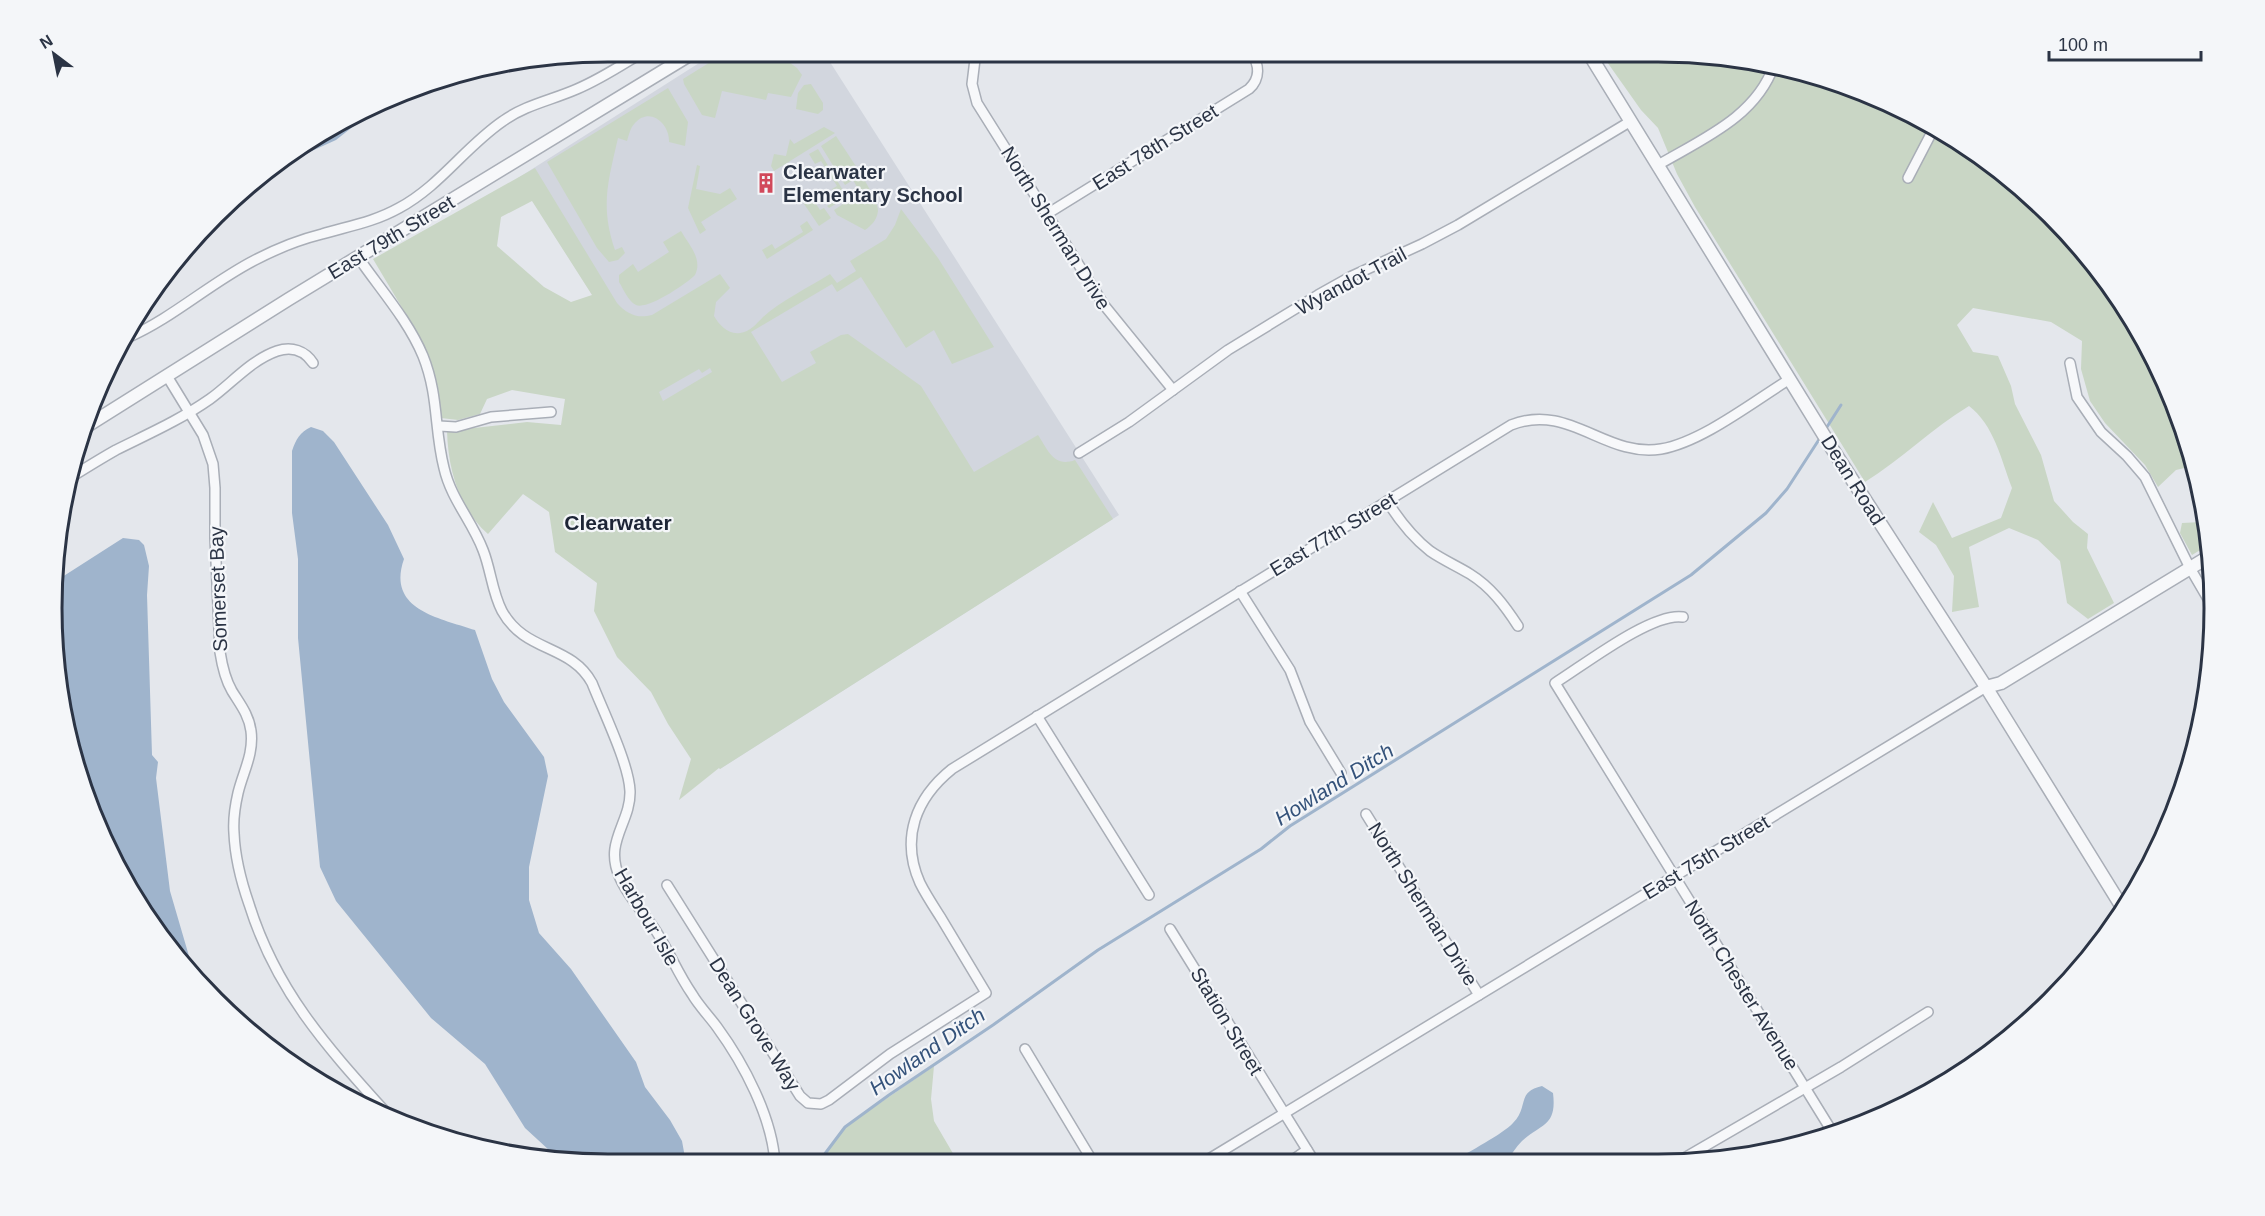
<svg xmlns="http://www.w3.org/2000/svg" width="2265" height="1216" font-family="Arial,sans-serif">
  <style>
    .built { fill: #d2d6de }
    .green { fill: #c9d6c5; fill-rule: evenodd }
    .water { fill: #9fb4cc }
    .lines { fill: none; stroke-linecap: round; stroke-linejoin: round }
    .stream { stroke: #9fb4cc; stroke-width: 3 }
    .minor-casing { stroke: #a9aeb7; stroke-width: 12 }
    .tertiary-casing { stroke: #a9aeb7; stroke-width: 15 }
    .minor { stroke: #f7f8fa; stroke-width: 9 }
    .tertiary { stroke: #f7f8fa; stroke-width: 12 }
    .labels { text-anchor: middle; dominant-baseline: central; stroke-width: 4.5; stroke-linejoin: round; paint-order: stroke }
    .street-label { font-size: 20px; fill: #2b3445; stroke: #f4f6f9 }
    .poi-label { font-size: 20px; font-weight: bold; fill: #2b3445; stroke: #f4f6f9; text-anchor: start }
    .neighbourhood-label { font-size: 21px; font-weight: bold; fill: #1d2536; stroke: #f4f6f9 }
    .water-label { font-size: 21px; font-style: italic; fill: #34527a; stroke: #f4f6f9 }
    .rim { fill: none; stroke: #2b3445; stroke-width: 3 }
  </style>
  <rect width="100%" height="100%" fill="#e4e7ec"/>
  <polygon class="built" points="718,51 823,51 1119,515 720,769 661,677 658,398 518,178"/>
  <g class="green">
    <polygon points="728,51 774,51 797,68 802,75 791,97 768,93 766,100 722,91 715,118 702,115 684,84 683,79"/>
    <path d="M1600,52H1693L1801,70L1904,109L1996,166L2076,241L2140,330L2185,429L2193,466L2176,470L2158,487L2145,465L2105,423L2090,401L2081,369L2082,341L2051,322L1973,308L1957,325L1973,352L1998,356L2011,386L2015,404L2041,455L2054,501L2073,522L2088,534L2087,548L2114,603L2088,619L2067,603L2060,561L2038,540L2009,528L1969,547L1979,607L1952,612L1954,576L1936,545L1919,532L1933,502L1952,538L2001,518L2012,488C2001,459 1994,425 1969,406C1932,428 1902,459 1865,482L1695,207L1677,174L1658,128L1641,110Z"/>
    <polygon points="811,84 823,103 823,110 818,114 796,109 798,93 804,85"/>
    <path d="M668,88L688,122L685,146L669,142C670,124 650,106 635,123C630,128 629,135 627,141L618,138C608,182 600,206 615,250L622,247L625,253L618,260L609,262L597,248L547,162Z"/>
    <polygon points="824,127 835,133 774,171 771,166 774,154 786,156 790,139 794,144"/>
    <path d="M836,136C845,150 879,198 878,211C877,220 871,226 865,230L837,215L834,210L849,200L850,192L857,187L853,180L845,185L821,146Z"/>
    <polygon points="818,149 847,197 829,208 827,206 838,199 832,189 837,186 821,161 815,164 809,154"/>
    <polygon points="697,165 700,166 696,189 720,194 730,188 737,199 701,222 706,230 700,234 688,208"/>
    <path d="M535,168L617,303C627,314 637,319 652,315L720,274L730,288L716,302L714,316C719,325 729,335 740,333C750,332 756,324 763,317C781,301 809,287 830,274L837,283L856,271L850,261L886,239L895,225L901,209L938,258L994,347L952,364L934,330L906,348L861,277L837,292L832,284L751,332L782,382L816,363L810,352L841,335L848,334L921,386L974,472L1038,435C1048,450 1054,468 1075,460L1113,519L720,769L719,768L679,800L691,759L668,724L651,692L617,657L594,611L597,583L555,552L549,512L523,494L488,534C459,509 448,469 447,431L527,422L561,425L565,399L512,390L487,399L480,414L458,420L441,418L438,388L423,343L373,259ZM532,201L592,295L571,302L544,287L497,246L501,217ZM710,368L712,372L663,401L659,392L699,369L702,373Z"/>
    <polygon points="811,196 820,210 824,208 831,218 819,226 802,201"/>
    <polygon points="807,221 813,230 767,259 762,250 772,244 775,249 803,232 800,226"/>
    <path d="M681,231C689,245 703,259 695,275C686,284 648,310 636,305C628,301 624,290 619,282V275L633,264L638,272L669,252L663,242Z"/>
    <polygon points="2206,520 2210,544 2192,555 2180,533 2182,523 2202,522"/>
    <polygon points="934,1066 931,1099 934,1121 958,1162 970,1161 974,1163 818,1163 845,1127"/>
  </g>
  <g class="water">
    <polygon points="374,110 336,140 263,173 269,166"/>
    <path d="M311,427L323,431L334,442L388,525L404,559C386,610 440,618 475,630L492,679L504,702L544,757L548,776L529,867V900L539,933L571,969L636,1062L645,1087L670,1120L682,1141L686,1163L562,1162L525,1128L485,1064L431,1018L336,901L320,867L298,638V559L292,513V451C296,439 300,432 311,427Z"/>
    <polygon points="123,538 139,540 144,545 149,566 147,595 152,755 158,762 156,778 170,891 191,963 193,978 94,821 52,645 59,579"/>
    <path d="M1542,1086L1553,1093C1557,1126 1542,1123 1522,1141C1516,1147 1511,1155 1507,1161H1454C1468,1152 1503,1134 1513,1123C1529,1107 1516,1092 1542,1086Z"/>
  </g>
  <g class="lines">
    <g class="stream">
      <polyline points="1825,430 1841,405"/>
      <polyline points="818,1163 845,1127 889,1095 993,1025 1098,950 1261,849 1290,826 1691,575 1766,513 1787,489 1820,438"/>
    </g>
    <g class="minor-casing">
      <g id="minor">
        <polyline points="976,51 972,84 977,103 1104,305 1173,390"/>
        <path d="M1658,165C1702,139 1756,117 1774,65"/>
        <polyline points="1908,178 1934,128"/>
        <path d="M1047,214L1249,89C1261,78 1259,64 1251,52"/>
        <path d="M358,257C380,289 408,320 423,356C439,396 434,429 444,468C451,499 472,521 483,550C491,570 492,592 502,611C525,653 571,644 592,683C603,711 629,764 630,791C631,823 603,842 620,878C628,897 644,913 656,931C669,951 678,974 692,994C699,1006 709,1016 717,1027C744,1064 772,1117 775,1163"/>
        <path d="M127,338C173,318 210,283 255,260C276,249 298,240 322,234C349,226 374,222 399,208C440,186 465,147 503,121C525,105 552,100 577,89C601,79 623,64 645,51"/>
        <polyline points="2070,363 2077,397 2101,432 2127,456 2145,477 2190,568 2211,604"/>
        <path d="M167,376L203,435L213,464L215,488V538L220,652C222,665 225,679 232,691C240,704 249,715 251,731C254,754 243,772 238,793C235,806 233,820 234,833C235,858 241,881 249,904C277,994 330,1050 391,1118"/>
        <polyline points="439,426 456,427 491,417 551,412"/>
        <polyline points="1079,453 1129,422 1228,350 1318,295 1352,276 1422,244 1458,225 1631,121"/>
        <path d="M68,479C84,469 100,459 116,450C148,434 180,420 210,399C231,384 251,360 277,351C292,346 305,351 313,363"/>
        <path d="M1387,501C1399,520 1412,537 1430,551C1443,560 1457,566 1470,574C1491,587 1505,606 1518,626"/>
        <polyline points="1240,591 1290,670 1310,722 1341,773"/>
        <path d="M1683,617C1652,612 1584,665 1555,683L1833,1133"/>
        <polyline points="1037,716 1149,895"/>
        <polyline points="1366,814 1479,995"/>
        <path d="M667,885L800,1096L808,1103L821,1104L829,1100L890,1054L986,993C971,968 956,943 941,918C934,907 926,895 920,883C900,838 916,798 952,769L1511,425C1569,402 1605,458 1661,449C1702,442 1754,401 1790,379"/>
        <polyline points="1170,929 1314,1161"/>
        <polyline points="1025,1049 1093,1162"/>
        <polyline points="1681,1160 1841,1067 1928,1012"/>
        <polyline points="1204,1162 1986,687"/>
        <polyline points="1290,1162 1307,1150"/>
      </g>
    </g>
    <g class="tertiary-casing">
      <g id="tertiary">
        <polyline points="1588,52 1833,450 1986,687 2122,907"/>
        <polyline points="87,426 289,299 696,51"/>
        <polyline points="1986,687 2001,683 2210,556"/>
      </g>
    </g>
    <use href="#minor" class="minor"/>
    <use href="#tertiary" class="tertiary"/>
  </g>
  <defs>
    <g id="building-bare" transform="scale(1.62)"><path d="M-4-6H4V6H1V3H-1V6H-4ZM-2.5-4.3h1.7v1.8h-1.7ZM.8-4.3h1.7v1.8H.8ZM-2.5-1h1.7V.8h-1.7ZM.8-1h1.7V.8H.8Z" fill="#d1495b" stroke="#f4f6f9" stroke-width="2.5" paint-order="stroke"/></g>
  </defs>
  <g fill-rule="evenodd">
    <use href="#building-bare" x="766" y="183"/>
  </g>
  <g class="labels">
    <g class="street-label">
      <text transform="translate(1155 147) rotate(-32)">East 78th Street</text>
      <text transform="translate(1056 228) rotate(58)">North Sherman Drive</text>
      <text transform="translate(391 237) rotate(-31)">East 79th Street</text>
      <text transform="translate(1351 281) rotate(-28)">Wyandot Trail</text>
      <text transform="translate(1853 480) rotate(58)">Dean Road</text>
      <text transform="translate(1333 534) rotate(-31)">East 77th Street</text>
      <text transform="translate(218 589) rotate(-92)">Somerset Bay</text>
      <text transform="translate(1706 857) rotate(-31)">East 75th Street</text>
      <text transform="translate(1423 904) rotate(58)">North Sherman Drive</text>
      <text transform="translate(647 917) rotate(60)">Harbour Isle</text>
      <text transform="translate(1742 985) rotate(58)">North Chester Avenue</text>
      <text transform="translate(1227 1021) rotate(59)">Station Street</text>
      <text transform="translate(755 1024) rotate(58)">Dean Grove Way</text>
    </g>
    <g class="poi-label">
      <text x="783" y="172">Clearwater<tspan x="783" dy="23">Elementary School</tspan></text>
    </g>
    <g class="neighbourhood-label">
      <text x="618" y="522">Clearwater</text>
    </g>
    <g class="water-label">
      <text transform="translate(1334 784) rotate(-32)">Howland Ditch</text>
      <text transform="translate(927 1051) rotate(-35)">Howland Ditch</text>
    </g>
  </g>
  <path d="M0 0H2265V1216H0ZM608 62H1658A546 546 0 0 1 2204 608V608A546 546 0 0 1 1658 1154H608A546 546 0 0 1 62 608V608A546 546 0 0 1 608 62Z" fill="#f4f6f9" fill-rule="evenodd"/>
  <path class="rim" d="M608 62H1658A546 546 0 0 1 2204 608V608A546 546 0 0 1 1658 1154H608A546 546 0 0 1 62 608V608A546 546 0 0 1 608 62Z"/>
  <g transform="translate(54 54) rotate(328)" stroke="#f4f6f9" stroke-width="4.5" paint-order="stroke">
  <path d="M0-4.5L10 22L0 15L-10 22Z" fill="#2b3445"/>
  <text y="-9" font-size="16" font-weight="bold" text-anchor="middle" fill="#2b3445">N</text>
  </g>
  <path d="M2049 51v9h152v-9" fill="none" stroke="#2b3445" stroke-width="3"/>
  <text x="2058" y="51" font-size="18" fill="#2b3445" stroke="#f4f6f9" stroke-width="4.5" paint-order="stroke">100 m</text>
</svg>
